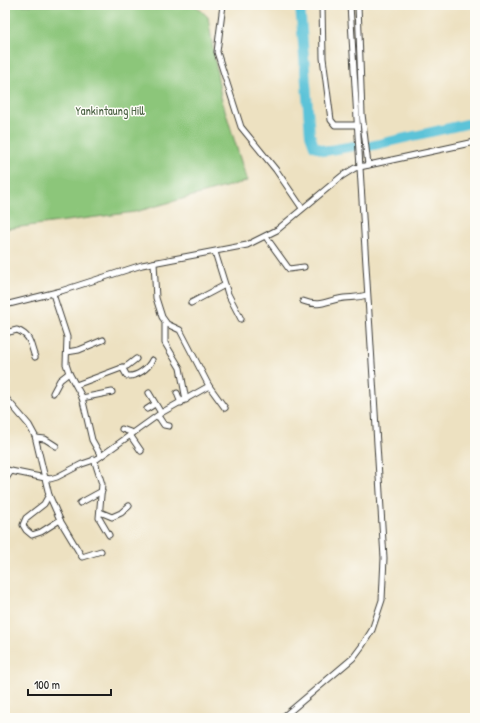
<svg xmlns="http://www.w3.org/2000/svg" width="480" height="723" font-family="'Patrick Hand',sans-serif">
  <style>
    .green { fill: #8cc67a; stroke: #54714b }
    .lines { fill: none; stroke-linecap: round; stroke-linejoin: round }
    .river { stroke: #5bc3d8; stroke-width: 10 }
    .minor-casing { stroke: #3b3a35; stroke-width: 7 }
    .minor { stroke: #fff; stroke-width: 5 }
    .labels { text-anchor: middle; dominant-baseline: central; stroke-width: 3; stroke-linejoin: round; paint-order: stroke }
    .park-label { font-size: 12px; fill: #496042; stroke: #fdfcf7 }
  </style>
  <rect width="100%" height="100%" fill="#fdfcf7"/>
  <filter id="ink" filterUnits="userSpaceOnUse"><feTurbulence type="fractalNoise" baseFrequency=".025" numOctaves="2"/><feDisplacementMap in="SourceGraphic" scale="8" xChannelSelector="R" yChannelSelector="G"/><feConvolveMatrix kernelMatrix="1 2 1 2 8 2 1 2 1" color-interpolation-filters="sRGB"/></filter>
  <filter id="wash" filterUnits="userSpaceOnUse"><feTurbulence type="fractalNoise" baseFrequency=".012" numOctaves="4" result="noise"/><feDisplacementMap in="SourceGraphic" scale="16" xChannelSelector="R" yChannelSelector="G"/><feGaussianBlur stdDeviation="0.9" result="paint"/><feColorMatrix in="noise" values="0 0 0 0 0 0 0 0 0 0 0 0 0 0 0 0 0 1.4 0 .05"/><feComposite in="paint" operator="in"/></filter>
  <g filter="url(#wash)">
    <rect width="100%" height="100%" fill="#ede1c1"/>
    <polygon class="green" points="5,5 195,5 208,17 221,97 247,181 135,212 5,229"/>
    <g class="lines">
      <g class="river">
        <polyline points="300,5 310,135 314,146 325,151 354,146"/>
        <polyline points="370,146 475,122"/>
      </g>
    </g>
  </g>
  <g filter="url(#ink)">
    <g class="lines">
      <g class="minor-casing">
        <g id="minor">
          <polyline points="223,5 217,52 241,127 276,170 302,208"/>
          <polyline points="322,5 323,58 331,120 335,125 357,125"/>
          <polyline points="358,5 362,114 368,165"/>
          <polyline points="266,237 289,269 304,267"/>
          <polyline points="215,252 228,294 241,319"/>
          <polyline points="53,294 67,337 66,364 69,373 82,397 92,440 101,456"/>
          <path d="M303,301C321,308 327,300 344,298C353,297 357,298 367,295"/>
          <polyline points="191,303 225,285"/>
          <polyline points="5,305 61,291 142,265 247,245 277,230 342,176 355,168 475,142"/>
          <polyline points="165,322 165,343 180,368 186,400"/>
          <path d="M5,333L17,330C32,336 30,345 35,357"/>
          <polyline points="67,352 79,350 103,340"/>
          <path d="M122,367L127,376C136,377 148,369 152,360"/>
          <polyline points="76,385 127,366 136,359"/>
          <polyline points="209,386 225,408"/>
          <polyline points="53,393 60,380 69,373"/>
          <polyline points="149,393 161,413"/>
          <polyline points="177,393 181,403"/>
          <polyline points="5,397 29,425 35,436 49,495 44,504 26,518 23,525 26,530 32,535 41,532 60,520"/>
          <polyline points="82,398 112,392"/>
          <polyline points="147,409 155,404"/>
          <polyline points="158,416 164,425 169,426"/>
          <polyline points="122,429 133,433"/>
          <polyline points="130,435 141,451"/>
          <polyline points="36,438 45,439 56,446"/>
          <polyline points="94,459 102,484 99,518 109,535"/>
          <polyline points="5,469 11,471 5,480"/>
          <polyline points="11,471 50,479 57,477 82,464 97,459 161,413 209,386 180,330 167,324 162,317 156,298 154,263"/>
          <polyline points="49,495 61,522 82,557 101,551"/>
          <polyline points="80,503 102,491"/>
          <polyline points="100,512 112,517 121,513 129,506"/>
          <polyline points="282,718 353,658 362,646 372,630 382,600 384,558 350,5"/>
        </g>
      </g>
      <use href="#minor" class="minor"/>
    </g>
  </g>
  <g class="labels">
    <g class="park-label">
      <text x="110" y="110">Yankintaung Hill</text>
    </g>
  </g>
  <rect width="480" height="723" fill="none" stroke="#fdfcf7" stroke-width="20"/>
  <path d="M28 689v6h83v-6" fill="none" stroke="#1c1c1c" stroke-width="2"/>
  <text x="34" y="689" font-size="12" fill="#1c1c1c" stroke="#fdfcf7" stroke-width="3" paint-order="stroke">100 m</text>
</svg>
